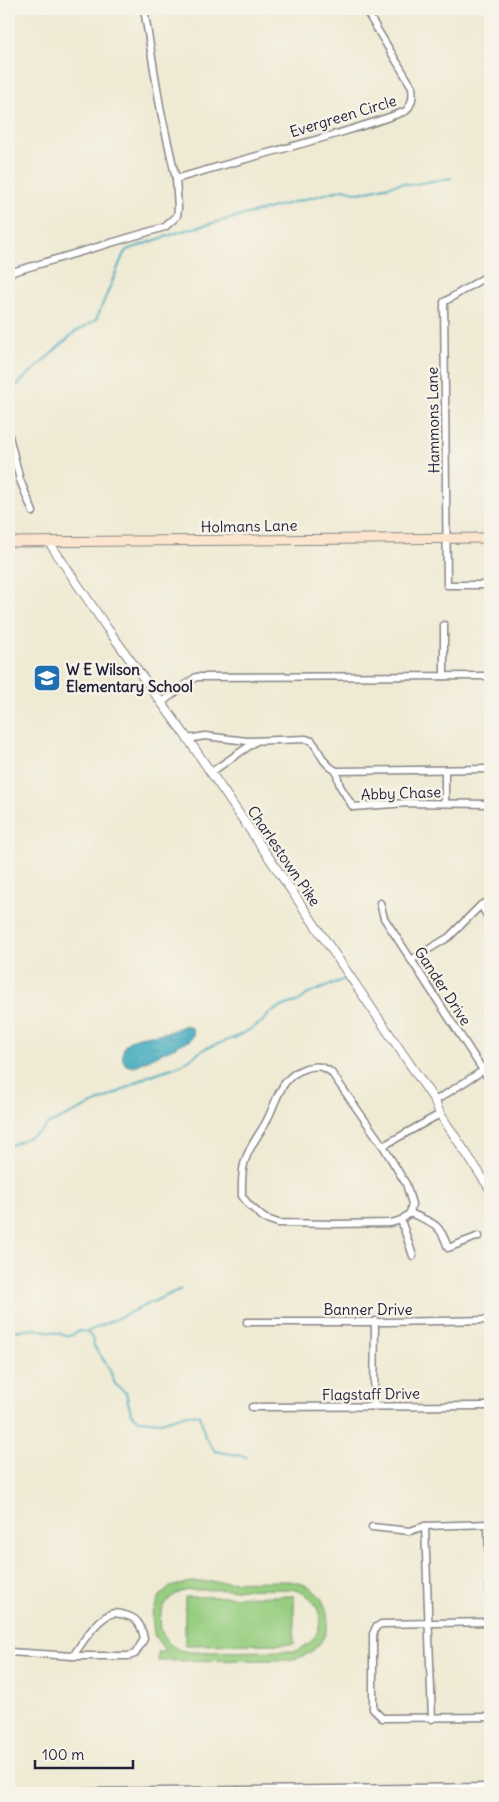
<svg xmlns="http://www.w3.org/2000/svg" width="499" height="1802" font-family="Delius,sans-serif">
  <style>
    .green { fill: #97ce80; stroke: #5c785e; fill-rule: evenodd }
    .water { fill: url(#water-ripples); stroke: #30667c }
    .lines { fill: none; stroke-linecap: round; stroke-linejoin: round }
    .stream { stroke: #3ea9bd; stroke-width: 2 }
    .minor-casing { stroke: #888687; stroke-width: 9 }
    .tertiary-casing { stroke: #888687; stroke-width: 10 }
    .secondary-casing { stroke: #888687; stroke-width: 11 }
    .minor { stroke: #fff; stroke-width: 6 }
    .tertiary { stroke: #fff; stroke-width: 8 }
    .secondary { stroke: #fbe5cf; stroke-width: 9 }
    .labels { text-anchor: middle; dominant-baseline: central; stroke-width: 5; stroke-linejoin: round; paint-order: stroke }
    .street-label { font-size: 15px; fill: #22223b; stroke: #f7f3e8 }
    .poi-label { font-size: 15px; font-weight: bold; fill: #22223b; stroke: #f7f3e8; text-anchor: start }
  </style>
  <defs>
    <pattern id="water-ripples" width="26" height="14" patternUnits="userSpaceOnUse" patternTransform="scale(1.25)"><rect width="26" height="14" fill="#3ea9bd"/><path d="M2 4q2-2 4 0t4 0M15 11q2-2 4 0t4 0" fill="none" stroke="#34899b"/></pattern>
  </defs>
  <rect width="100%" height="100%" fill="#f7f3e8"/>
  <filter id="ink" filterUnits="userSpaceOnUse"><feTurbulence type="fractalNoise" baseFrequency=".02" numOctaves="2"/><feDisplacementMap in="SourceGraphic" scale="10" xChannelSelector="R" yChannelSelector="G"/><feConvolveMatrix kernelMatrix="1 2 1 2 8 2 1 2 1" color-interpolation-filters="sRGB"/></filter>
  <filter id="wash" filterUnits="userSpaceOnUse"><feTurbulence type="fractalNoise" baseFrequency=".0096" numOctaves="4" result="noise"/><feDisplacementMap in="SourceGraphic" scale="20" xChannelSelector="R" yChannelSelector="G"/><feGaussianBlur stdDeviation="1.12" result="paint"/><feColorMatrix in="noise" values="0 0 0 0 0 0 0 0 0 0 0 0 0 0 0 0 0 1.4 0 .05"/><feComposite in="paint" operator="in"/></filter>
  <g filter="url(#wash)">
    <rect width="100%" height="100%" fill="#efead3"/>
    <g class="green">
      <path d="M289,1581C341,1586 340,1655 288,1660L158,1661V1652H166L154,1635L152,1615L160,1596L170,1587L190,1582ZM190,1590L289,1589C327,1593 331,1641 294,1651L192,1652C151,1651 149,1595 190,1590Z"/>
      <polygon points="294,1596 294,1644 185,1645 185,1597"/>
    </g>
    <path class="water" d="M186,1025L192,1028C194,1033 194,1036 190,1040L133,1067L126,1065L123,1060C119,1034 146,1037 163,1033C171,1032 178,1028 186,1025Z"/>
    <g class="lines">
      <g class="stream">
        <polyline points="10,400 10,395 16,386 31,372 75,332 96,320 124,253 127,250 179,232 344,189 359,193 403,183 410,185 451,178"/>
        <polyline points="9,1146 40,1132 47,1125 119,1092 148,1076 181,1065 206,1048 234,1038 251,1029 262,1022 270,1013 283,1006 299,1001 308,994 347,978"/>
        <polyline points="9,1331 37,1329 70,1336 80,1331 87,1332 181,1289"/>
        <polyline points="87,1332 92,1338 94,1346 109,1368 115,1384 126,1393 131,1413 138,1420 161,1422 187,1414 200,1415 205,1437 215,1451 247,1457"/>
      </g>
    </g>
  </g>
  <g filter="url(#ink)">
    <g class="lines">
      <g class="minor-casing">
        <g id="minor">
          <polyline points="9,11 10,9"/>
          <path d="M176,179C253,155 331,139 406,111C413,103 413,96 412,87L365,9"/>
          <polyline points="9,273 165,227 177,216 178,208 176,179 161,112 144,9"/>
          <polyline points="490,274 444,302 447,585 490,585"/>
          <polyline points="9,436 20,480 33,512"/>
          <polyline points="444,676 444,625"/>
          <polyline points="161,703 196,677 490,676"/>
          <path d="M188,739L205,736L247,741L306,739L312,741C322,754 320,761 336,771L490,769"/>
          <polyline points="445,770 445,803"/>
          <polyline points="336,771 340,786 353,807 407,803 490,804"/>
          <polyline points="210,773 255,742"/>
          <polyline points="380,903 384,918 490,1081"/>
          <polyline points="481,905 490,921"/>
          <polyline points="411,960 449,937 481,905 490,901"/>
          <polyline points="435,1101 490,1066"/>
          <path d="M383,1146L406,1184L412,1204L410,1213L401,1220L391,1223L335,1224L278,1223L264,1218L249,1205L242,1196C242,1185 241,1172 245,1161C249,1147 258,1136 265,1124C278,1101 278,1078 306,1068C317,1065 322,1066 331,1072L383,1146L440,1114"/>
          <path d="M410,1213C433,1223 440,1223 448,1248L479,1236"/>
          <polyline points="401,1220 413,1256"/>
          <polyline points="247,1322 386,1322 490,1320"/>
          <polyline points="374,1406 375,1321"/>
          <polyline points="252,1407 490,1406"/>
          <polyline points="488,1525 490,1592"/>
          <polyline points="425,1526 432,1719"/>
          <polyline points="372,1527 410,1531 425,1526 490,1524"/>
          <path d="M114,1613C132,1615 141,1619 144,1639L135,1654L128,1656H73C82,1643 98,1616 114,1613Z"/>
          <polyline points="490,1622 381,1624 376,1627 373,1634 373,1709 382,1718 490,1717"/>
          <polyline points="9,1652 73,1656"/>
          <polyline points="9,1793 490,1787"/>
        </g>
      </g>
      <g class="tertiary-casing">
        <polyline id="tertiary" points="49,542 107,628 188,739 435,1101 440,1114 490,1189"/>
      </g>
      <g class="secondary-casing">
        <polyline id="secondary" points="9,542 490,538"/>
      </g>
      <use href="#minor" class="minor"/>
      <use href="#tertiary" class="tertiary"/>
      <use href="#secondary" class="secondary"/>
    </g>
  </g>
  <defs>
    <g id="school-square" transform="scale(1.4375)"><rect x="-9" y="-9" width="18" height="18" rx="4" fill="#1f6fb2" stroke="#f7f3e8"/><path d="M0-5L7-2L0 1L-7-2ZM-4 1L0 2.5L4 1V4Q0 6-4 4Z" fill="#fff"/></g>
  </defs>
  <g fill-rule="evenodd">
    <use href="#school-square" x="47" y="678"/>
  </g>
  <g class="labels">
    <g class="street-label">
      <text transform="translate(343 116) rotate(-17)">Evergreen Circle</text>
      <text transform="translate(433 420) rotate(-91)">Hammons Lane</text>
      <text transform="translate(249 526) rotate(-1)">Holmans Lane</text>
      <text transform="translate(401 793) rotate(-2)">Abby Chase</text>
      <text transform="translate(284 856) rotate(56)">Charlestown Pike</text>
      <text transform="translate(443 986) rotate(57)">Gander Drive</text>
      <text x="368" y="1309">Banner Drive</text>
      <text transform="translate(371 1394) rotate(-1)">Flagstaff Drive</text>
    </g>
    <g class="poi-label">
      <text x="66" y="669">W E Wilson<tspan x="66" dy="17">Elementary School</tspan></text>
    </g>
  </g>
  <rect width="499" height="1802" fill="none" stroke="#f7f3e8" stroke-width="30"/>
  <path d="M35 1760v8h98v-8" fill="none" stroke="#22223b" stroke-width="2.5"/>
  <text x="42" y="1760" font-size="15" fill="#22223b" stroke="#f7f3e8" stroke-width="4" paint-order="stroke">100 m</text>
</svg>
